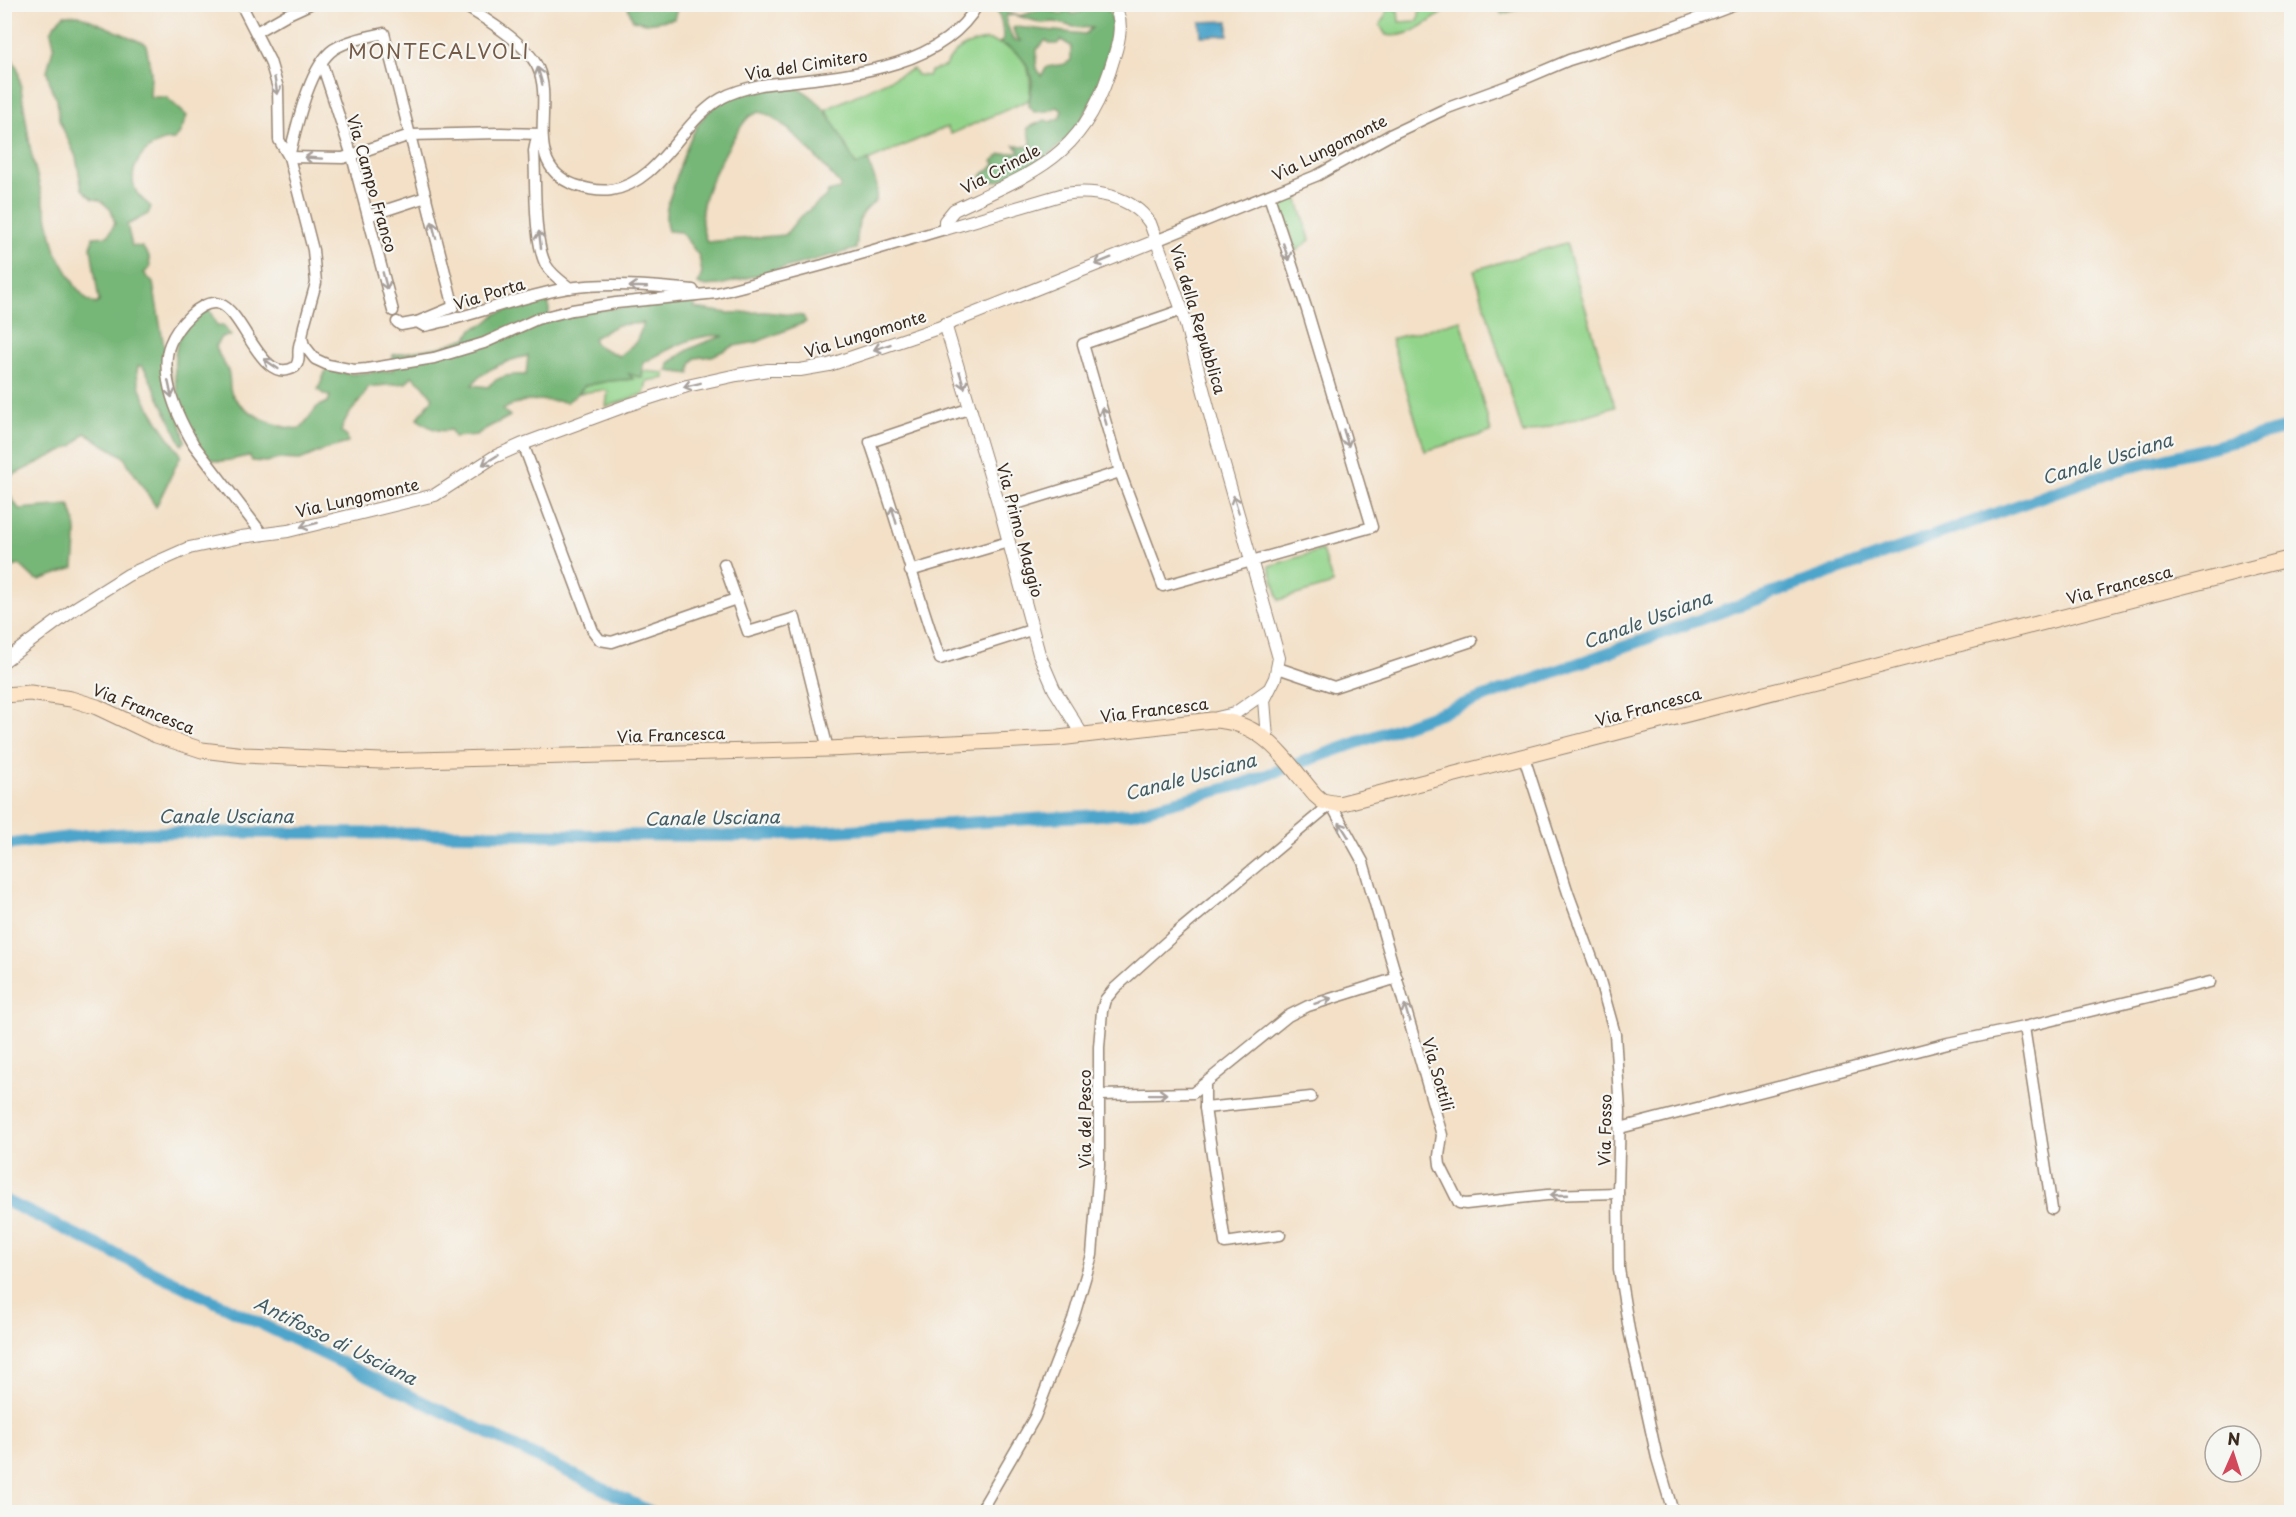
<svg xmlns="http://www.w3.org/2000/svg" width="2296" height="1517" font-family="'Playpen Sans',sans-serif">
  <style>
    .green { fill: #93d48b; stroke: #677f54; stroke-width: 1.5 }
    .forest { fill: #76b677; stroke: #58704a; stroke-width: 1.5; fill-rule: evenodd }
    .water { fill: #4ea5cb; stroke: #446874; stroke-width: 1.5 }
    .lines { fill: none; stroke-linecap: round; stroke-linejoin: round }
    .canal { stroke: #4ea5cb; stroke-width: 12 }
    .minor-casing { stroke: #978572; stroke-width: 13 }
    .tertiary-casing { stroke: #978572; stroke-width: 14 }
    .secondary-casing { stroke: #978572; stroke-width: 17 }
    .minor { stroke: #fff; stroke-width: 10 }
    .tertiary { stroke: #fff; stroke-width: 12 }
    .secondary { stroke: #fee4c6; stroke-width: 15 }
    .oneway { stroke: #a79f9a }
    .labels { text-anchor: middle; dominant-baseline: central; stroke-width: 4.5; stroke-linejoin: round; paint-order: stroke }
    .street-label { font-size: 16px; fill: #3b2a1e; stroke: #f6f6f2 }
    .water-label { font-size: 18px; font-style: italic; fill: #435b63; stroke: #f6f6f2 }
    .quarter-label { font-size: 20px; letter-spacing: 1.5px; fill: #755a46; stroke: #f6f6f2 }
  </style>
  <rect width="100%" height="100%" fill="#f6f6f2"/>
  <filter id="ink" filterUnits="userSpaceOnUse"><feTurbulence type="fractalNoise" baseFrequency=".0167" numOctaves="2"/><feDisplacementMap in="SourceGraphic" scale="12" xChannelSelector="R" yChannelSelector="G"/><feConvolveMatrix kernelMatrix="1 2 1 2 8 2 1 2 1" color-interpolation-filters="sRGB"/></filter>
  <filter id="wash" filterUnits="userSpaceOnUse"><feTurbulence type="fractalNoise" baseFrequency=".008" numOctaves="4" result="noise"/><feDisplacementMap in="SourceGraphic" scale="24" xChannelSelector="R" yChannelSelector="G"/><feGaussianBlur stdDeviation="1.35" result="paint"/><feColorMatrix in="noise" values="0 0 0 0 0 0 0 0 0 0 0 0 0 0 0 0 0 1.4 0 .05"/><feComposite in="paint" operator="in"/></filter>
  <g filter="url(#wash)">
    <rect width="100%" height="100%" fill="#f3e0c7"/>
    <g class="green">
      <path d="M1438,5L1443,6L1442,13C1426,24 1407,39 1386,35L1380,25L1389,8L1398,10L1399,22L1418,21L1420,9L1433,10Z"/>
      <path d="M986,40C1020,47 1035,64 1029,100L951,134L947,127L856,166L826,109L913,69L917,75L928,76L931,71L946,66C953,49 968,43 986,40Z"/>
      <polygon points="1296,194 1310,240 1296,251 1281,207 1284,199"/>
      <polygon points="1566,243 1615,407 1523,434 1474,270"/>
      <polygon points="1461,320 1491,432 1425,451 1391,339"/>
      <polygon points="643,371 665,373 665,378 647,381 644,394 606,407 608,391 604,390 579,393 584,386 609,381 633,379 628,373 642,377"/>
      <polygon points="1322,550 1333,584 1279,600 1269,566"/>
    </g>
    <g class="forest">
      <path d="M5,4L11,39L10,55L18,69L31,152L56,252L76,287L87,300L95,304L99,302L91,247L93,237L108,236L115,223L111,210L100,200L93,199L82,189L76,157L59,120L57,99L52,91L47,71L54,45L51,32L55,24L64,15H79L146,44L151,72L150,97H166L187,116L179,135L174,140C149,139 123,168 137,193C140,198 147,203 151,207L148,214L127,225L132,246L142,247L149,256L150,268L144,273L153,283L164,347L185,441L182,445L146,371L142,366H138C131,391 168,434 181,455L156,507L123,456L85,433L74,445L5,479Z"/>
      <polygon points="627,5 677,4 678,5 674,19 646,23 633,20"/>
      <path d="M993,5H1004L1007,12C1024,20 1027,12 1041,9C1047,8 1055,12 1061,14L1069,9L1072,14L1082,12V5H1104C1117,18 1113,30 1109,47C1102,86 1083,130 1049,154C1042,160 1033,164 1025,168C1010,177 1000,183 982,182L981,176L996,164L993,161L1001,154L1020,152L1015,145L1030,147L1031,140L1027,128L1045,120L1051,122L1060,118L1062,110L1057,107L1048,111L1034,112L1029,106C1029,98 1032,90 1032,82C1030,63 1017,49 999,43L1003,40C1003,29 1001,14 993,5ZM1014,15L1042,23L1055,22L1074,27L1092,28L1085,34L1016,27L1013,28L1015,36L1021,41L1013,40L1006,22V16ZM1046,40L1050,44H1057L1061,40L1071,46V60L1065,64L1047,67L1041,76L1036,66L1037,49Z"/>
      <polygon points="1495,5 1516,5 1517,9 1502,14"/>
      <path d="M786,86C822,88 841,138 856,165L868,160L877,186L876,200L864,212L859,220L856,249L720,285L702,286L698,284L702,273L699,256L681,232L668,231C662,213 670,198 675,182C685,149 697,106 736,95C752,91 769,89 786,86ZM758,112C780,112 824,167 840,184V189L828,192L825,197L798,219L785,235L707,242C702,230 700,218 703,205C705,188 737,127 750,116C750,116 758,113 758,112Z"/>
      <path d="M549,297V318L594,310L697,301L694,308L728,313L765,312L803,316L806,322L757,342L734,346L712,356L695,358L691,364L690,374L668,371L669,363C689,348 700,343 724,336C696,332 668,350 643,363L642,378L629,374L633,379L609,381L584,386L579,393L567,402C546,400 521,397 503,410L510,416C499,423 485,427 477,435L454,437L451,430C438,433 428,427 417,419L433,398L423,385L412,376L406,383L368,387C362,404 344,413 341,432L347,437L348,443L326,449L300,460L277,459L266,462L252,461L250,456C240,457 226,462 218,461C203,458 197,442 192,431C173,393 159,330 209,309L217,326L223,325L231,336L221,337L216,346C218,357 224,361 228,371C231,378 228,388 232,394C243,413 281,431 301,428L317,407L328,402L330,396L325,395L318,390L326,370L352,374L393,370V355L440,347L467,338L472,329L486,323L496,314ZM644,323L636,342L619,356L596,345L593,338L617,325ZM528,356L526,375C512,374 497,375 488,387L472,385C482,370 510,359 528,356Z"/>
      <path d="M5,488L19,509L69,505C80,524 75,547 74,568L40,580L35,579L20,565L5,569Z"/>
    </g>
    <polygon class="water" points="1228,21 1228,35 1201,36 1200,22"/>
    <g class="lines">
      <g class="canal">
        <polyline points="4,845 86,835 178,832 751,836 1132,813 1239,785 2111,472 2292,427"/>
        <polyline points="4,1200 651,1512"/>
      </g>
    </g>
  </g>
  <g filter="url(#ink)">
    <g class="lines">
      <g class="minor-casing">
        <g id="minor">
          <polyline points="241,4 270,61 278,88 279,140 289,157 313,250 316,283 304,326 302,338 304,345 315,359 328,365 354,370 367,369 434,358 484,343 537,319 572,310 616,303 717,293 823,265 945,229"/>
          <path d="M461,4C483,17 528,44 538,68C555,106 521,165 575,185C587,189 600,192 611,190C660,183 682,120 722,98C734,91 747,88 761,85C832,76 939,74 978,4"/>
          <polyline points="256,32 286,15 310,4"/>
          <polyline points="322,64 352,156 393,311"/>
          <path d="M542,134L536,141L534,151C536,180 533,241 546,265C551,274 561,281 570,288"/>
          <path d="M289,157C296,129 309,66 334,49C349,40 367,37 384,33L452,300L453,307L417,322"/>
          <polyline points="289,157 343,158 410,135 501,133 542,134"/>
          <polyline points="368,216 426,197"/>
          <polyline points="1158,240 1318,175 1390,135 1445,109 1510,85 1569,60 1674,27 1735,4"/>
          <polyline points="1182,310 1083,344 1120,472 1163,586 1372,527 1307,310 1269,196"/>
          <path d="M397,322L401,325L417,322L424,326L429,325C476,315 521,296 568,288C608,282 653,286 693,290"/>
          <path d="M971,408L870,442C895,514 915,587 940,659L1031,630"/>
          <polyline points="523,444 593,631 600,640 612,642 736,599"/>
          <polyline points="1000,509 1120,472"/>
          <path d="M263,535L194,445C182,424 172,404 168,381C166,369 165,356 170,344C176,328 201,297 220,304C245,313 261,387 295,367C303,358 294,351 302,338"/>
          <polyline points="724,564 748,632 795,618 828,749"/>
          <polyline points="910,571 1008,542"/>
          <polyline points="1278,668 1334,687 1472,641"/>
          <polyline points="1524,757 1568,893 1599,977 1615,1034 1620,1111 1618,1193 1619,1269 1629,1330 1657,1458 1673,1512"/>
          <polyline points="2024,1027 2052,1209"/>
          <polyline points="1205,1084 1205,1108 1225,1243 1280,1235"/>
          <polyline points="1100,1095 1193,1093 1288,1016 1308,1006 1397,978"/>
          <polyline points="1205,1108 1311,1097"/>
          <polyline points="1620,1128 1948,1043 2024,1027 2210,982"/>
          <polyline points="980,1512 1035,1417 1073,1319 1092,1255 1099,1166 1099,1047 1102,1011 1105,1000 1115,988 1174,935 1331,804 1363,862 1442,1135 1439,1156 1440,1165 1459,1203 1466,1204 1547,1195 1618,1193"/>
        </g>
      </g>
      <g class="tertiary-casing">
        <g id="tertiary">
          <path d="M1112,4C1125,18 1119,41 1114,57C1086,156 1039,170 954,210L945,221V229L1064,194C1094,189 1132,196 1150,223L1182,310L1216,437L1279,658L1275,678L1264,700L1267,738"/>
          <polyline points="945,324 1000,509 1039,654 1054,689 1083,736"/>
          <polyline points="4,661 77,607 128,575 189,548 241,537 288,531 435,495 494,457 523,444 628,405 687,386 737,375 768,370 800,370 829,365 938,328 1158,240"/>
          <polyline points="1217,718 1234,714 1268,690"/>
        </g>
      </g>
      <g class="secondary-casing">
        <path id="secondary" d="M4,695L30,693L71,699L97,707L156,735L202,750L244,755L381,761L828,749L1059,738L1212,720C1264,721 1284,759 1315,795L1322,801L1339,804L2292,558"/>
      </g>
      <use href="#minor" class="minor"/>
      <use href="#tertiary" class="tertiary"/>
      <use href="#secondary" class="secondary"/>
    </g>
    <defs><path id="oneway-shaft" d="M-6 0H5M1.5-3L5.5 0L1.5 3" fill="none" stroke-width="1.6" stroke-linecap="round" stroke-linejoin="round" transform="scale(1.5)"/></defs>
    <g class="oneway">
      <use href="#oneway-shaft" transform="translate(540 76) rotate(-106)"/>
      <use href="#oneway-shaft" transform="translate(276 86) rotate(80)"/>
      <use href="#oneway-shaft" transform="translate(313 158) rotate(-176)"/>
      <use href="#oneway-shaft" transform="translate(434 230) rotate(-104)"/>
      <use href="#oneway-shaft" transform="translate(540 240) rotate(-97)"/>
      <use href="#oneway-shaft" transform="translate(1286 252) rotate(72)"/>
      <use href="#oneway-shaft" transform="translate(1103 261) rotate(158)"/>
      <use href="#oneway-shaft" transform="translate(385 281) rotate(75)"/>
      <use href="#oneway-shaft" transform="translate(638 287) rotate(-178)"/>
      <use href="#oneway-shaft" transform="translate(882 347) rotate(161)"/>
      <use href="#oneway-shaft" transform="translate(271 364) rotate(-146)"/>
      <use href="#oneway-shaft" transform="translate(962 380) rotate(73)"/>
      <use href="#oneway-shaft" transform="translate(692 385) rotate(166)"/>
      <use href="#oneway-shaft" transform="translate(170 389) rotate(78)"/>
      <use href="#oneway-shaft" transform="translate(1104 416) rotate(-106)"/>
      <use href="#oneway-shaft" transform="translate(1346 438) rotate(73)"/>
      <use href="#oneway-shaft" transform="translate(490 460) rotate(148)"/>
      <use href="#oneway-shaft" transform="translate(1236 504) rotate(-107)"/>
      <use href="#oneway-shaft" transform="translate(894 515) rotate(-106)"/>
      <use href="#oneway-shaft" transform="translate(309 525) rotate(166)"/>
      <use href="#oneway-shaft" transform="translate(1344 830) rotate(-122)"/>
      <use href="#oneway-shaft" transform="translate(1323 1001) rotate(-18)"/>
      <use href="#oneway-shaft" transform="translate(1407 1013) rotate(-106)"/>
      <use href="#oneway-shaft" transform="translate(1158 1094) rotate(-1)"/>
      <use href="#oneway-shaft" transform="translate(1559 1195) rotate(178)"/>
    </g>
  </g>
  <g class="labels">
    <g class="street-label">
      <text transform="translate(806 64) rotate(-9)">Via del Cimitero</text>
      <text transform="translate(1329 147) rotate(-27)">Via Lungomonte</text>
      <text transform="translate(1000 168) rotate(-28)">Via Crinale</text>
      <text transform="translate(373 183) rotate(74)">Via Campo Franco</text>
      <text transform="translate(489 293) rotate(-17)">Via Porta</text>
      <text transform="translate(1199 319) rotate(73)">Via della Repubblica</text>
      <text transform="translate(865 333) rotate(-17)">Via Lungomonte</text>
      <text transform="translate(357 497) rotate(-13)">Via Lungomonte</text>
      <text transform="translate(1021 530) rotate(75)">Via Primo Maggio</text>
      <text transform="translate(2119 584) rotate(-15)">Via Francesca</text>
      <text transform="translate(1648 706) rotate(-15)">Via Francesca</text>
      <text transform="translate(144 708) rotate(22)">Via Francesca</text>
      <text transform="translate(1154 709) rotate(-7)">Via Francesca</text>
      <text transform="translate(671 734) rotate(-2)">Via Francesca</text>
      <text transform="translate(1439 1074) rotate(74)">Via Sottili</text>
      <text transform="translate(1084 1119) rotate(-90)">Via del Pesco</text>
      <text transform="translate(1604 1130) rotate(-89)">Via Fosso</text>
    </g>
    <g class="water-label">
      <text transform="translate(2107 458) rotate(-17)">Canale Usciana</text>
      <text transform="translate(1647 619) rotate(-20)">Canale Usciana</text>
      <text transform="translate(1190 776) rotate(-15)">Canale Usciana</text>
      <text x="226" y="815">Canale Usciana</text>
      <text transform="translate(712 817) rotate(-1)">Canale Usciana</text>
      <text transform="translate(336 1340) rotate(26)">Antifosso di Usciana</text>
    </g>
    <g class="quarter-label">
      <text x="439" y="51">MONTECALVOLI</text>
    </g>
  </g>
  <rect width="2296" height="1517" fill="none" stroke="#f6f6f2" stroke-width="24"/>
  <g transform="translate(2233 1454) rotate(3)"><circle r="28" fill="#f6f6f2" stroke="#aba49d" stroke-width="1.5"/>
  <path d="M0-4.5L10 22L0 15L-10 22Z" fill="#d1495b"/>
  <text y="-9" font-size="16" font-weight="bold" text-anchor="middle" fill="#3b2a1e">N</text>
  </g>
</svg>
